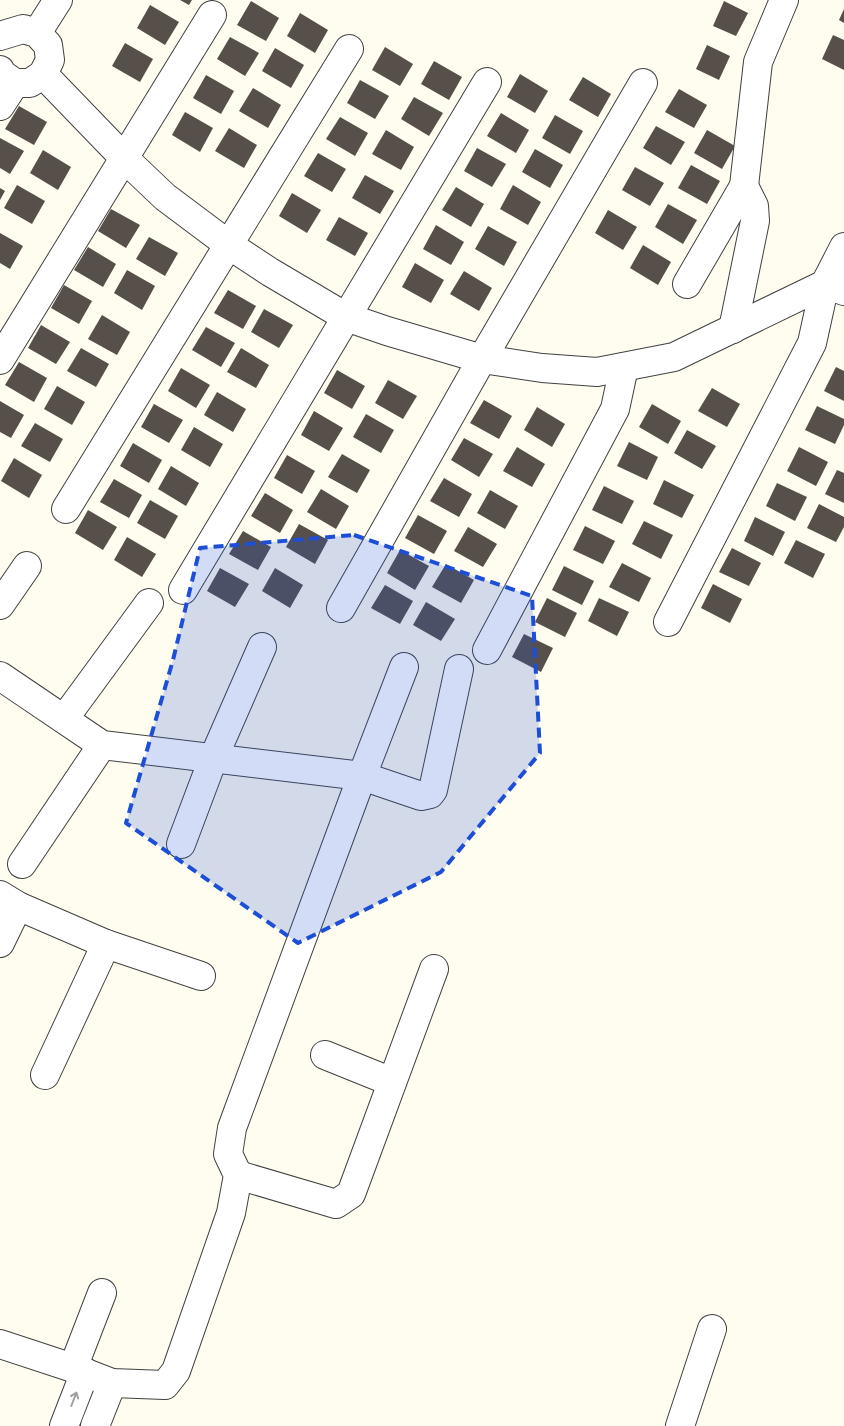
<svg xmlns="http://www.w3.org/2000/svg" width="844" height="1426" font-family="'Noto Serif',serif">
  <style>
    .building { fill: #57504a }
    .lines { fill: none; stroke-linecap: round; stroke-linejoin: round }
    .minor-casing { stroke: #414141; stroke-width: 30 }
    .minor { stroke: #fff; stroke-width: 28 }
    .oneway { stroke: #9f9f9f }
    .marked { fill: #1d4ed8; fill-opacity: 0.2; stroke: #1d4ed8; stroke-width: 4; stroke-dasharray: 10 6; stroke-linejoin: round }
  </style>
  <rect width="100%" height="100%" fill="#fffdef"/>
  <g class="building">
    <polygon points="180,0 192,0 189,5"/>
    <polygon points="251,1 279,18 266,41 237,25"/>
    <polygon points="724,1 748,13 736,36 713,26"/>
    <polygon points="150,5 179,22 165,45 137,28"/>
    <polygon points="844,9 844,23 839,20"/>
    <polygon points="300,13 328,30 315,53 287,36"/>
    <polygon points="833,35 844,40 844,70 822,59"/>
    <polygon points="230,37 259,53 245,76 217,59"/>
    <polygon points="125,43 153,59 140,82 112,66"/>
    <polygon points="707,45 730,56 719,80 696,69"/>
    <polygon points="385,47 413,64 400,86 372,70"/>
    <polygon points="275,48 304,65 291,88 262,71"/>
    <polygon points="434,61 462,77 449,100 421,84"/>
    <polygon points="520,74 548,91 535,113 507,97"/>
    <polygon points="206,75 234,91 221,114 193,98"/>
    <polygon points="583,77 611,94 598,117 569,100"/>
    <polygon points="360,80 389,96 375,119 347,103"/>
    <polygon points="253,88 281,105 268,128 239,111"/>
    <polygon points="679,89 707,105 694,128 665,112"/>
    <polygon points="414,97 443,113 429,136 401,119"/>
    <polygon points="19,106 47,122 34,145 5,129"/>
    <polygon points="185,112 213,128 200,152 172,135"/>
    <polygon points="501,113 529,130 516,153 487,136"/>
    <polygon points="555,115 583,131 570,154 542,138"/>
    <polygon points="340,117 368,133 355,156 326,139"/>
    <polygon points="656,126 685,142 671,165 643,148"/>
    <polygon points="229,128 257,145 244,168 215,151"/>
    <polygon points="386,130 414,147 401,170 372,154"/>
    <polygon points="707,130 735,146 722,169 694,153"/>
    <polygon points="0,138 24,151 10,174 0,168"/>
    <polygon points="477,148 506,164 492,187 464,171"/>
    <polygon points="535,149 563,165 550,188 522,172"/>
    <polygon points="43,150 71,167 58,190 30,173"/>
    <polygon points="318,153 346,169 332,192 304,176"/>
    <polygon points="691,165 720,181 707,204 678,188"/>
    <polygon points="635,167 664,183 650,206 622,190"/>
    <polygon points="365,175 394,191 380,214 352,198"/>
    <polygon points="17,185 45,201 32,224 4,208"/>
    <polygon points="513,185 541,202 528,225 500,209"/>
    <polygon points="456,187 484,204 471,227 442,210"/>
    <polygon points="0,188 5,191 0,200"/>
    <polygon points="292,193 321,210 307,233 279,216"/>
    <polygon points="668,204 697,220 683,244 655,227"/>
    <polygon points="111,209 140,225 126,248 98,231"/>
    <polygon points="608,210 637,227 623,250 595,233"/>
    <polygon points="339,217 368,233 355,256 326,240"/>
    <polygon points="436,225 464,242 451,265 423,249"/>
    <polygon points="488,226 517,242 504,266 475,249"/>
    <polygon points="0,233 23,246 10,269 0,263"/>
    <polygon points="149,237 178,253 165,276 136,259"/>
    <polygon points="643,245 671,262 658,285 630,268"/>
    <polygon points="88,247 116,264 103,287 74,270"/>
    <polygon points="415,263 444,280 431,303 402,287"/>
    <polygon points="127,270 155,286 142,310 114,293"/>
    <polygon points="464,271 492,288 479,311 450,294"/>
    <polygon points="64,285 92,301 79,324 51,308"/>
    <polygon points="228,290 256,306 243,329 214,313"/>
    <polygon points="264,309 293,325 279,348 251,332"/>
    <polygon points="102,315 130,332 117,355 88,339"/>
    <polygon points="41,325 70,342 56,364 28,348"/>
    <polygon points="206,327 235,343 221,367 192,350"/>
    <polygon points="81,348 109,364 96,387 67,371"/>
    <polygon points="241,348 269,365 256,388 227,372"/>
    <polygon points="19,362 47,378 34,402 5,385"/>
    <polygon points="836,367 844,371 844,401 824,391"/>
    <polygon points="181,368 210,385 196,408 168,391"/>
    <polygon points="337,370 365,386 352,409 324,393"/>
    <polygon points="388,380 417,396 403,419 375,403"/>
    <polygon points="57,386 85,402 72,425 44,409"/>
    <polygon points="712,388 740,404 727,427 698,411"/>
    <polygon points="217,392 246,409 233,432 204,415"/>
    <polygon points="484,400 512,416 499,439 470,423"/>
    <polygon points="0,401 24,415 11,438 0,432"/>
    <polygon points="154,404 183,420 169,443 141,427"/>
    <polygon points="652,404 681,421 668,444 639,427"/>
    <polygon points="817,406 844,419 844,425 835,444 805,430"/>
    <polygon points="537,407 565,424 552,447 524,430"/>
    <polygon points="314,411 343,428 329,451 301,435"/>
    <polygon points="366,414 394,430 381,453 353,437"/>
    <polygon points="35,423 63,439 50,462 21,446"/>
    <polygon points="194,427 223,444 210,467 181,450"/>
    <polygon points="687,430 716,446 702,469 674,453"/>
    <polygon points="464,438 493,454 479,477 451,460"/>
    <polygon points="629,442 658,457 647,480 617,466"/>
    <polygon points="133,443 162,460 149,483 120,466"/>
    <polygon points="517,447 545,464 532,487 503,471"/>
    <polygon points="799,447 828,462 816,486 787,471"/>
    <polygon points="342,454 370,470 357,493 328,477"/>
    <polygon points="287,455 315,471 302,494 274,478"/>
    <polygon points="14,458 42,475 29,498 1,481"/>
    <polygon points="171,466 199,483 186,506 158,489"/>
    <polygon points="837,470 844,473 844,503 825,494"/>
    <polygon points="444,478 472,494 459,517 430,501"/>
    <polygon points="114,479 142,495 129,518 100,502"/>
    <polygon points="664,480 694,495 682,518 653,504"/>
    <polygon points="777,483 807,497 795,521 766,506"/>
    <polygon points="604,486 634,501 622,524 592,510"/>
    <polygon points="321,489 349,506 336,529 307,512"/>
    <polygon points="490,490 518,506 505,529 477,513"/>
    <polygon points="265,493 293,510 280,533 251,516"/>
    <polygon points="150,500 178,516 165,539 137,523"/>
    <polygon points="819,504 844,517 844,527 836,542 807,528"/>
    <polygon points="88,510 117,527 103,550 75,533"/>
    <polygon points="418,515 447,531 434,554 405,538"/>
    <polygon points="755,517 785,532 773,556 744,541"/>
    <polygon points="644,521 673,535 661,559 632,544"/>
    <polygon points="299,524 328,540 315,564 286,547"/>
    <polygon points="585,526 615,541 603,564 573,550"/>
    <polygon points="468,527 497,544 483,567 454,551"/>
    <polygon points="243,531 271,547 258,570 229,554"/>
    <polygon points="127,537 156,554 142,577 114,560"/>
    <polygon points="796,540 825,554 813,578 784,563"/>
    <polygon points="732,548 761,563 749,586 719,572"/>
    <polygon points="400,550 429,566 415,590 387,573"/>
    <polygon points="622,563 651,578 639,602 609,587"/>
    <polygon points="446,564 474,580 461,603 432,587"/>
    <polygon points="564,566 594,581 582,605 552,590"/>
    <polygon points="220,568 249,584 235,607 207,591"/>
    <polygon points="275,568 303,585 290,608 262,591"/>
    <polygon points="713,584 742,599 730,623 701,608"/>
    <polygon points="385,585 413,601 400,624 371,608"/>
    <polygon points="547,598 577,613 565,637 535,622"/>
    <polygon points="599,598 629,612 617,636 588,621"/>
    <polygon points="426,602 455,619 441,641 413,625"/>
    <polygon points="524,634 553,648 541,672 512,657"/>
  </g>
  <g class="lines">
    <g class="minor-casing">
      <g id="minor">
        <polyline points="37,33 58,0"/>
        <polyline points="0,36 23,29 37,33 48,45 50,60 43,74 30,83 15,83 2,74 0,70"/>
        <polyline points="43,74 125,159 165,197 229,245 270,272 346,317 387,331 482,359 542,368 597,372 674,357 825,284 844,247"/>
        <polyline points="0,106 15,83"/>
        <polyline points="687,284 744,186 758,62 784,0"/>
        <polyline points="733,329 755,221 754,206 744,186"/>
        <polyline points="0,360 212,15"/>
        <polyline points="66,509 349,49"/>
        <polyline points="183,590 487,82"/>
        <polyline points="0,605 27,566"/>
        <polyline points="341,608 482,359 643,83"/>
        <polyline points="668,622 812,343 825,284 844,291"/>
        <polyline points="487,650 615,409 624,367"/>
        <polyline points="404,667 362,776 421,796 430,794 433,790 459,669"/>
        <polyline points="0,676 102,745 362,776 232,1128 228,1154 238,1175 231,1213 176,1371 165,1385 112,1383 73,1368 0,1344"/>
        <polyline points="64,719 149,603"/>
        <polyline points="181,844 213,759 262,647"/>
        <polyline points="22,864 102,745"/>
        <polyline points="0,895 18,906 106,944 201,976"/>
        <polyline points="0,943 18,906"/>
        <polyline points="325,1055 392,1082"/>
        <polyline points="45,1075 106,944"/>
        <polyline points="238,1175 336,1204 351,1194 434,969"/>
        <polyline points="73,1368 102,1293"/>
        <polyline points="64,1426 85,1372"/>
        <polyline points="95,1426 112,1383"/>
        <polyline points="680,1426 712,1329"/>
      </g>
    </g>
    <use href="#minor" class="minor"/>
  </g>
  <defs><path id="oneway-shaft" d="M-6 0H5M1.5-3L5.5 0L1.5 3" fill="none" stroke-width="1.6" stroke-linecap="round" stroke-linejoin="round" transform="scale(1.25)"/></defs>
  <use class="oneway" href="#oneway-shaft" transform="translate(74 1399) rotate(-69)"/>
  <path class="marked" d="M354,535L532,596L540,753L441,872L298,943L126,823L173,660L200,548Z"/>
</svg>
